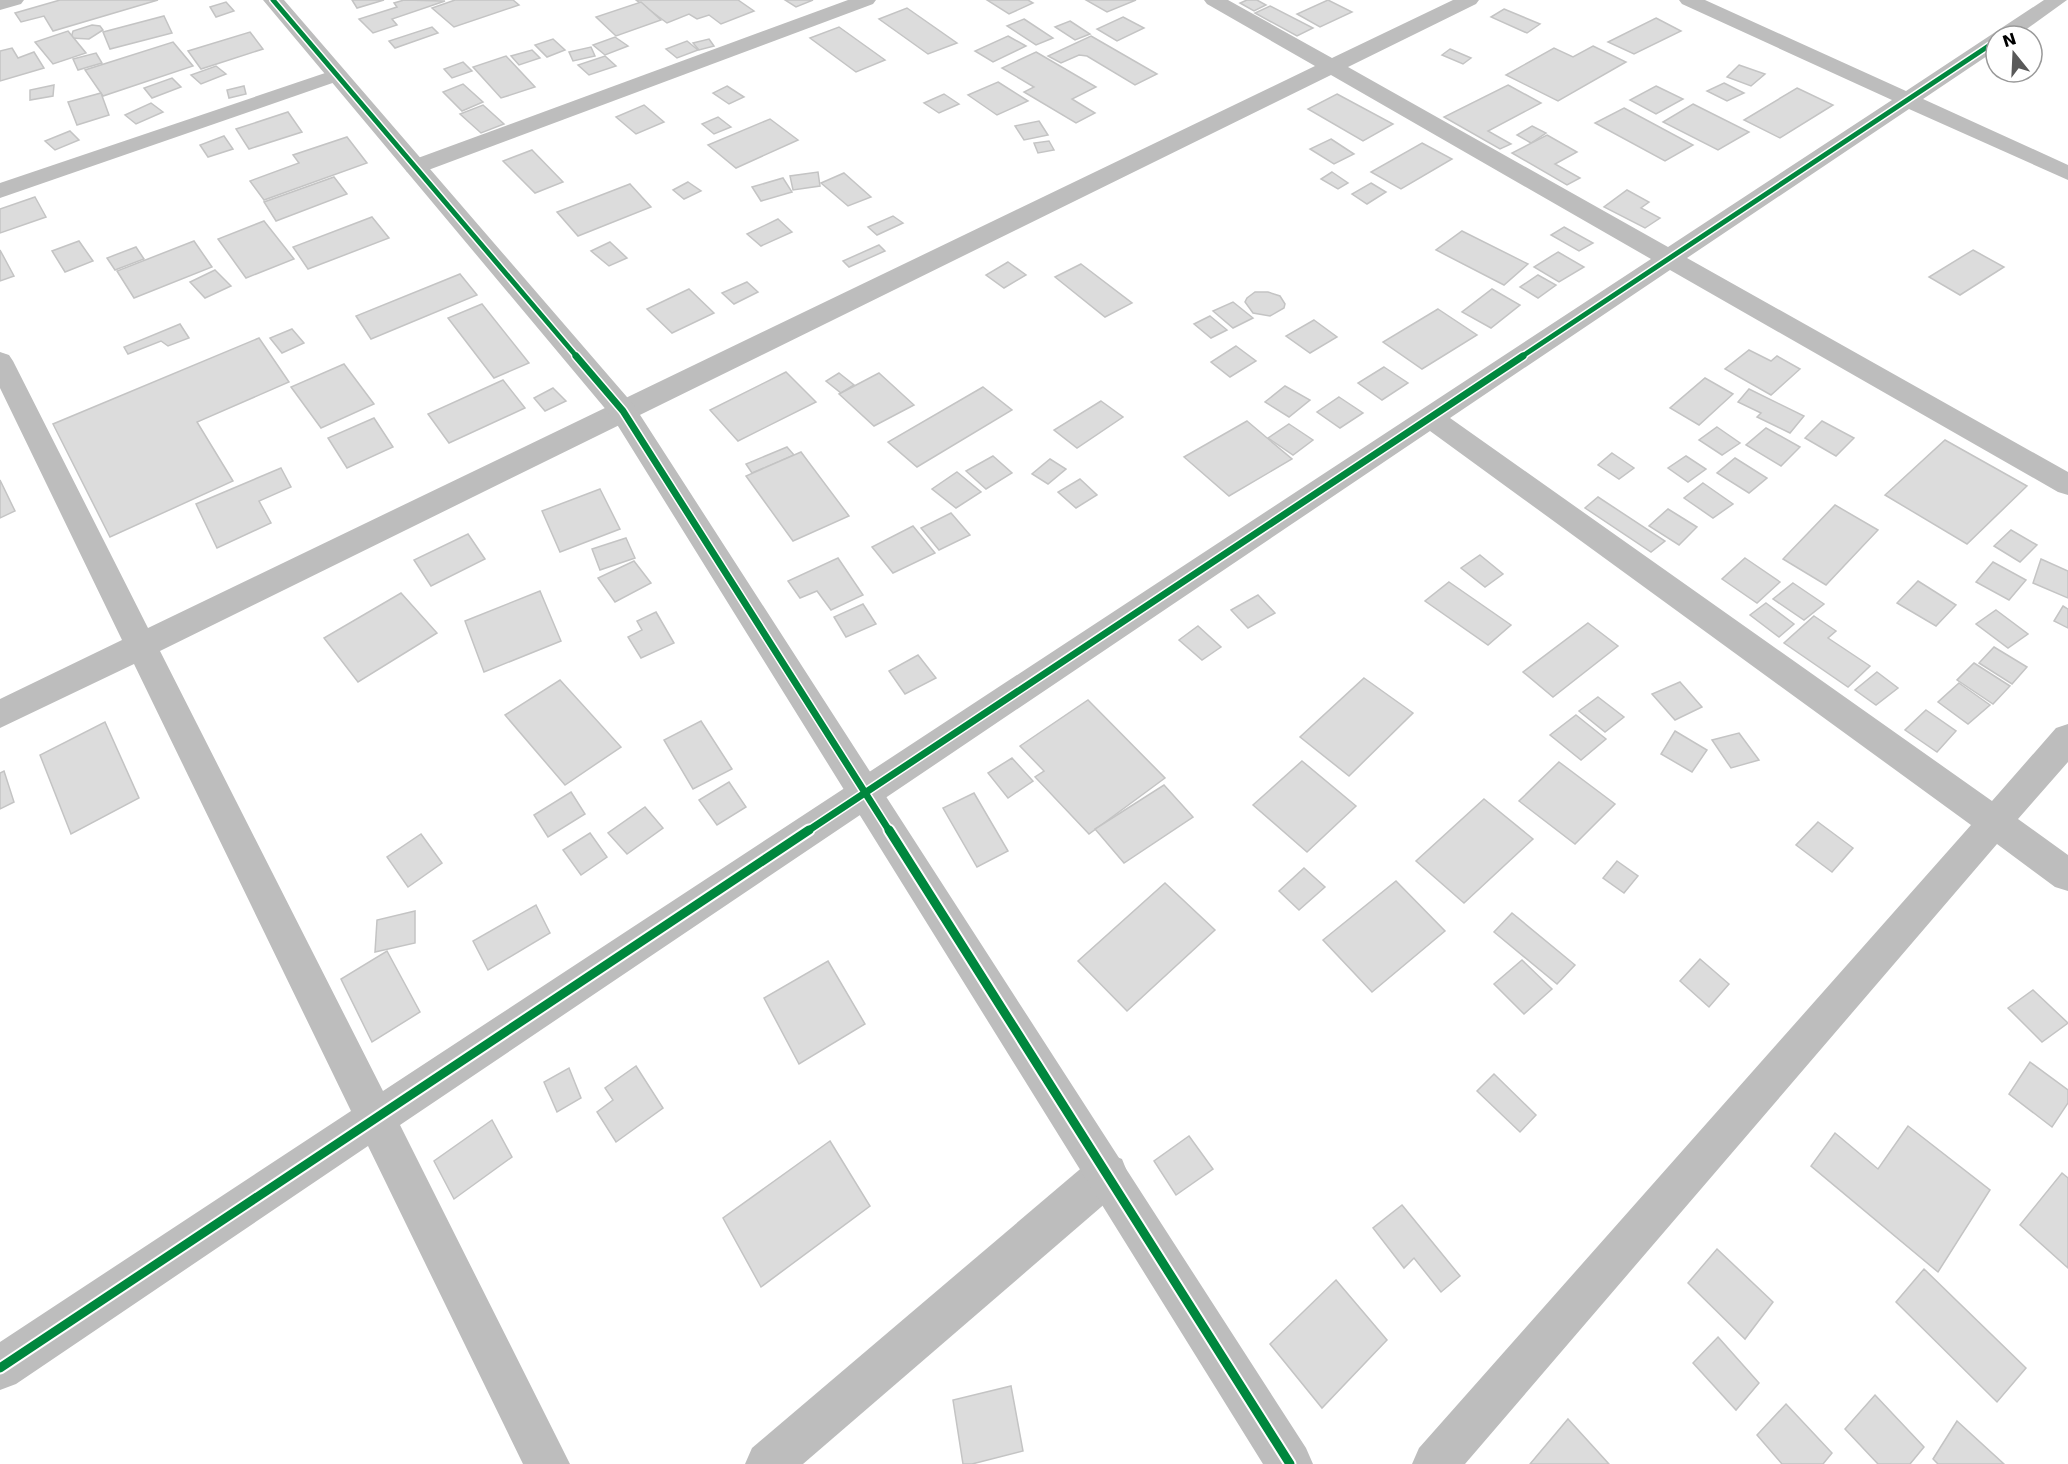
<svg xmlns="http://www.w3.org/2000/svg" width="2068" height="1464" font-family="'DejaVu Sans',sans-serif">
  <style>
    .building { fill: #dcdcdc; stroke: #c4c4c4; stroke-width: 1.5 }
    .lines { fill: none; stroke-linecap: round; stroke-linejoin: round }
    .minor { fill: #bdbdbd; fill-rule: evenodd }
    .tertiary { fill: #bdbdbd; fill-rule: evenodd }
    .cycleway-far2-casing { stroke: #fff; stroke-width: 8 }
    .cycleway-far1-casing { stroke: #fff; stroke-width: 10 }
    .cycleway-casing { stroke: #fff; stroke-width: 13 }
    .cycleway-far2 { stroke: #00873e; stroke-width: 5 }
    .cycleway-far1 { stroke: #00873e; stroke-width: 7 }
    .cycleway { stroke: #00873e; stroke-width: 9 }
  </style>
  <rect width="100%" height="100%" fill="#fff"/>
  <g class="building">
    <polygon points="60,0 158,0 53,31 44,16 21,22 15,13"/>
    <polygon points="352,0 384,0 357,8"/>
    <polygon points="404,0 445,1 392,19 397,25 373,33 359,19 397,7 394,3"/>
    <polygon points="455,0 513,0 519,5 454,27 432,8"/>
    <polygon points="636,0 738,0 754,11 721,24 709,15 697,19 689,14 667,23"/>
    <polygon points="785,0 813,0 796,7"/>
    <polygon points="987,0 1028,0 1033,3 1009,14"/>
    <polygon points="1086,0 1136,0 1107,12"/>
    <polygon points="1247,0 1257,0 1266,5 1254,11 1240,3"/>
    <polygon points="1328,0 1352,12 1320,27 1297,14"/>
    <polygon points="226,2 234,11 216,17 210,7"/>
    <polygon points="641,2 661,20 616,36 596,17"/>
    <polygon points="1270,6 1313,28 1297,36 1255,13"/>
    <polygon points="907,8 957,43 928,54 879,19"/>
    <polygon points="1504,9 1540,24 1527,33 1491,17"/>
    <polygon points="164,16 172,33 110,49 103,32"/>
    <polygon points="1123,17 1144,28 1117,41 1097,29"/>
    <polygon points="1656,18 1681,31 1634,54 1608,42"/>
    <polygon points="1024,19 1053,38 1036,45 1007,26"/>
    <polygon points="1070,21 1090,34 1075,40 1055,27"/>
    <polygon points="92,25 100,26 103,30 89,39 71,38 73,31"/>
    <polygon points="432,27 438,33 395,48 389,41"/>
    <polygon points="839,27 885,60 856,72 810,38"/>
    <polygon points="68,31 86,53 53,64 35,42"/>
    <polygon points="250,32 263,49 201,69 188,51"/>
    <polygon points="1008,36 1026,46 993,62 975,51"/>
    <polygon points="1091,36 1157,74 1135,85 1087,56 1079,55 1061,63 1048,56"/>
    <polygon points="615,37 628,46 605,55 593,45"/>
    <polygon points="553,39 565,50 547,57 535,45"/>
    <polygon points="709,39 714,46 699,50 693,43"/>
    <polygon points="687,41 698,50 677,58 666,49"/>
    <polygon points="173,42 193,66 103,96 85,70"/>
    <polygon points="1593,46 1626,62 1558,101 1506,75 1554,48 1573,57"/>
    <polygon points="591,47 595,56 573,61 569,52"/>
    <polygon points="12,48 18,58 34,52 44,68 0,81 0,51"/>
    <polygon points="1450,49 1471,58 1463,64 1442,55"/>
    <polygon points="532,50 540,58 519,65 511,56"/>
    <polygon points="1036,52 1096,87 1072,99 1095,113 1076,123 1024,92 1034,87 1002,68"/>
    <polygon points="96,53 102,63 78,70 73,59"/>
    <polygon points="506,56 535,87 501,98 473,67"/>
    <polygon points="605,56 616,66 589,75 578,65"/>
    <polygon points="463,62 472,71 452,78 444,69"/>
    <polygon points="1739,65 1765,74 1751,86 1727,77"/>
    <polygon points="216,66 226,74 201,84 191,75"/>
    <polygon points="172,78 181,87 152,98 144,88"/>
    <polygon points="998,82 1028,101 997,115 968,95"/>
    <polygon points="1724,83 1744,93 1727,101 1707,91"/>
    <polygon points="463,84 483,102 462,111 443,92"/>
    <polygon points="54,85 53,96 30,100 30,90"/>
    <polygon points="1508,85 1541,103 1488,131 1511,144 1500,149 1444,117"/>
    <polygon points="244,86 246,94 229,98 227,90"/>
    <polygon points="727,86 744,97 729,104 713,93"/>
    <polygon points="1656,86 1683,99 1656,114 1630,100"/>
    <polygon points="1797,88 1833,105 1780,138 1744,120"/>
    <polygon points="101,93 109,115 77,125 68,102"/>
    <polygon points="944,94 959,104 939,113 924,103"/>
    <polygon points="1337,94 1393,124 1363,141 1308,109"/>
    <polygon points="151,103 163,112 136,124 125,115"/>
    <polygon points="1693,104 1749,132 1718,150 1663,122"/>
    <polygon points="483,105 504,124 481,133 460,114"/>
    <polygon points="644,105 664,122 636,134 616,117"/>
    <polygon points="1624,108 1693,145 1665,161 1595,123"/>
    <polygon points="288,112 302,132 249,149 236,129"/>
    <polygon points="718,117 731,127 714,134 702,124"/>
    <polygon points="770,119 798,140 736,168 708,145"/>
    <polygon points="1039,121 1048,135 1024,140 1015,126"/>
    <polygon points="1532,126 1546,133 1531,143 1517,135"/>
    <polygon points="70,131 79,140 55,150 45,141"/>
    <polygon points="1547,135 1577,152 1555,164 1580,178 1567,185 1512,153"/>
    <polygon points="224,136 233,149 208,157 200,145"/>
    <polygon points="347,137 367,163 264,200 250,181 299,163 293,155"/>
    <polygon points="1331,139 1354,154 1334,164 1310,149"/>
    <polygon points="1049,141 1054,150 1038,153 1034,143"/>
    <polygon points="1422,143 1452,159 1401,189 1371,172"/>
    <polygon points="532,150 563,182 535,193 503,161"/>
    <polygon points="818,172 820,186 793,190 790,176"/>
    <polygon points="1332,172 1348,183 1338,189 1321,179"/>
    <polygon points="844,173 871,197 848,206 821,183"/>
    <polygon points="334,177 347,194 276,221 264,202"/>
    <polygon points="783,178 792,192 761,201 752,187"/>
    <polygon points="688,182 701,191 684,199 673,190"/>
    <polygon points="1371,183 1386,192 1367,204 1352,194"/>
    <polygon points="630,184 651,207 578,236 557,212"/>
    <polygon points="1627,190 1649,202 1641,208 1660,218 1645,228 1604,207"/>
    <polygon points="35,197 46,217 0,233 0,209"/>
    <polygon points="893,216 903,223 877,235 868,227"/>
    <polygon points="372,217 389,238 308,269 293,247"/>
    <polygon points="778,219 792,232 761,246 747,234"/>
    <polygon points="264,221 294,259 246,278 218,239"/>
    <polygon points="1564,227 1593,243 1579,251 1551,235"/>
    <polygon points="1462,231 1528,264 1504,285 1436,250"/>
    <polygon points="79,241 93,261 65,272 52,251"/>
    <polygon points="194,241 212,267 134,298 117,271"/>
    <polygon points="610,242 627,258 609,266 591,251"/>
    <polygon points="879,245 885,251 849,267 843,261"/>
    <polygon points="136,247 144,259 115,270 107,258"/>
    <polygon points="0,250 14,276 0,281"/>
    <polygon points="1973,250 2004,267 1960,295 1929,277"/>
    <polygon points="1558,252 1584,267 1559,282 1534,267"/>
    <polygon points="1008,262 1026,275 1004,288 986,275"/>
    <polygon points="1081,264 1132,303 1105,317 1055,277"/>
    <polygon points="215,270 231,286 205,298 190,282"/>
    <polygon points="460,274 477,295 371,339 356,316"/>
    <polygon points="1538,275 1556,285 1538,298 1520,287"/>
    <polygon points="747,282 758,292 734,304 722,293"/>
    <polygon points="689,289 714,313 672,333 647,309"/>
    <polygon points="1492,289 1520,305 1491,328 1462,312"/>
    <polygon points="1255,292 1268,292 1280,296 1285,304 1284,308 1270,316 1253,313 1245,302 1247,298"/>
    <polygon points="1233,302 1253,318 1233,328 1213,311"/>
    <polygon points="482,304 529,363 494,378 448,318"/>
    <polygon points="1438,309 1477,335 1422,369 1383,342"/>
    <polygon points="1210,316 1227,330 1211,338 1194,324"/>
    <polygon points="1314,320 1337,337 1310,353 1286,336"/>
    <polygon points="180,324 189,338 168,346 161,341 128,354 124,347"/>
    <polygon points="292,329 304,343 282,353 270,338"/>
    <polygon points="259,338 289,382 197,422 233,481 110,537 53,424"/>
    <polygon points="1236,346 1256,361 1230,377 1211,362"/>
    <polygon points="1749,350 1771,361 1777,356 1800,369 1771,395 1725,369"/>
    <polygon points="344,364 374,404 321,428 291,387"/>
    <polygon points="1384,367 1408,383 1382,400 1358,383"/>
    <polygon points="786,372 816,402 738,441 710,410"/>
    <polygon points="839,373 854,385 841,393 826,381"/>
    <polygon points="879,373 914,405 874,426 839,394"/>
    <polygon points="1705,378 1733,394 1699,425 1670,408"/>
    <polygon points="503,380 525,408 449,443 428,414"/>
    <polygon points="1285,386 1310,400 1289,417 1265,402"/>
    <polygon points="983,387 1012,410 917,467 888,442"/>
    <polygon points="553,388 566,401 545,411 534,398"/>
    <polygon points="1749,389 1804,416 1790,433 1757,417 1761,413 1738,402"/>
    <polygon points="1339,397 1363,413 1340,428 1317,412"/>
    <polygon points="1101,401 1123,417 1077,448 1054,430"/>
    <polygon points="374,418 393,447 347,468 328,438"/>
    <polygon points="1247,421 1292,459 1229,496 1184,457"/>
    <polygon points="1822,421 1854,438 1836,456 1805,438"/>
    <polygon points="1289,424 1313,440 1293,455 1268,438"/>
    <polygon points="1717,427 1740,443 1722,455 1699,440"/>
    <polygon points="1766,428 1800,447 1781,466 1746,445"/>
    <polygon points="1945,440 2027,486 1967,544 1885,495"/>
    <polygon points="787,447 794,455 752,473 746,464"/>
    <polygon points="801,452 849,516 793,541 746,476"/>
    <polygon points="1612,453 1634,468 1619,479 1598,465"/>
    <polygon points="993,456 1012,473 986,489 966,471"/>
    <polygon points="1686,456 1706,469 1688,482 1668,468"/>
    <polygon points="1735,458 1767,478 1749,493 1717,473"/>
    <polygon points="1050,459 1066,469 1048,484 1032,474"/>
    <polygon points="281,468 291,487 259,501 271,523 217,548 196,504"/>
    <polygon points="957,472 981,492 956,508 932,489"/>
    <polygon points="1080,479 1097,495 1076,508 1058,492"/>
    <polygon points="0,480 15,511 0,518"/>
    <polygon points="1703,483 1733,504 1713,518 1684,498"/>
    <polygon points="600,489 620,529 560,552 542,511"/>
    <polygon points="1598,497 1665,541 1651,552 1585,508"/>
    <polygon points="1835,505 1878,530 1826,585 1783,559"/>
    <polygon points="1668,509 1697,527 1679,545 1649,526"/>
    <polygon points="951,513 970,535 939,550 921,528"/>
    <polygon points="913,526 935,553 893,573 872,547"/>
    <polygon points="2011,530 2037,545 2020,562 1994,546"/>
    <polygon points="468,534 485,559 431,586 414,560"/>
    <polygon points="626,538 635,558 600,570 592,549"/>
    <polygon points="1480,555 1503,574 1485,587 1461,568"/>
    <polygon points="838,558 863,595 831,610 817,591 800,598 788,581"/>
    <polygon points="1745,558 1780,582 1757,603 1722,579"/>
    <polygon points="2041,559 2068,571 2068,598 2033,583"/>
    <polygon points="634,561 651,583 615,602 598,578"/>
    <polygon points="1993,562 2026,580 2009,600 1976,582"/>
    <polygon points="1918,581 1956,605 1936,626 1897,603"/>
    <polygon points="1449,582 1511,625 1488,645 1425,601"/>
    <polygon points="1793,583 1824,604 1804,620 1773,599"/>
    <polygon points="540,591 561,641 484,672 465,621"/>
    <polygon points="401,593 437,633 358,682 324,638"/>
    <polygon points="1258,595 1275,613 1248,628 1231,610"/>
    <polygon points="1766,603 1794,624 1779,637 1750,615"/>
    <polygon points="863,604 876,624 846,637 834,617"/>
    <polygon points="2063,606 2068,609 2068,628 2054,621"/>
    <polygon points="1996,610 2028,634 2008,648 1976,624"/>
    <polygon points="656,612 674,643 641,658 628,637 642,630 637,621"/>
    <polygon points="1814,616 1836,631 1828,638 1870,666 1848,687 1784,643"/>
    <polygon points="1588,623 1618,646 1553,697 1523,672"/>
    <polygon points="1198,626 1221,647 1202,660 1179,640"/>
    <polygon points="1994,647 2027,667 2012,684 1979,663"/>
    <polygon points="918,655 936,678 905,694 889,671"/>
    <polygon points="1974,663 2010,686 1993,704 1957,680"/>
    <polygon points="1877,672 1898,688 1876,705 1855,690"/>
    <polygon points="1364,678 1413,713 1349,776 1300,737"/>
    <polygon points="560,680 621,747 565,785 505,715"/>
    <polygon points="1680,682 1702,707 1675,720 1652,694"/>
    <polygon points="1959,683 1990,705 1968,724 1938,702"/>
    <polygon points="1598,697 1624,717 1605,732 1579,711"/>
    <polygon points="1088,700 1165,778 1089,834 1035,777 1044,771 1020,746"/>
    <polygon points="1926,710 1956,731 1937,752 1905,730"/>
    <polygon points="1576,715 1606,739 1581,760 1550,735"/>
    <polygon points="701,721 732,769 693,789 664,740"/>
    <polygon points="105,722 139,798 71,834 40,755"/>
    <polygon points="1675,731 1707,750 1692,772 1661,754"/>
    <polygon points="1739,733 1759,760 1731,768 1712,740"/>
    <polygon points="1012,758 1033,781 1008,798 988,773"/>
    <polygon points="1302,761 1356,806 1307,852 1253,805"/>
    <polygon points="1559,762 1615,804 1575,844 1519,801"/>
    <polygon points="4,771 14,802 0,809 0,773"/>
    <polygon points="729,782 746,807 717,825 699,800"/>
    <polygon points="1164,785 1193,817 1124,863 1095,829"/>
    <polygon points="571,792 585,814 548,837 534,815"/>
    <polygon points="974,793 1008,851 977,867 943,808"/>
    <polygon points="1484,799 1533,839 1464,903 1416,861"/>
    <polygon points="645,807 663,828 627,854 608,833"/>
    <polygon points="1818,822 1853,848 1832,872 1796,845"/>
    <polygon points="590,833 607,857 581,875 563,850"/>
    <polygon points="421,834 442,863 408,887 387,857"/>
    <polygon points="1617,861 1638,876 1624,893 1603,878"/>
    <polygon points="1304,868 1325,887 1299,910 1279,891"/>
    <polygon points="1396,881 1445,931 1372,992 1323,940"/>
    <polygon points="1165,883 1215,930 1127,1011 1078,961"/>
    <polygon points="536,905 550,933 488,970 473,941"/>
    <polygon points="415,911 415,943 375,952 377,920"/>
    <polygon points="1512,913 1575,965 1557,984 1494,932"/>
    <polygon points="387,951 420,1012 372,1042 341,979"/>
    <polygon points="1700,959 1729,984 1709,1007 1680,981"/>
    <polygon points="1522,960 1552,989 1524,1014 1494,984"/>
    <polygon points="828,961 865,1024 799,1064 764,998"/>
    <polygon points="2033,990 2068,1023 2042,1042 2008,1008"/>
    <polygon points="2030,1062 2068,1090 2068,1103 2052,1127 2009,1094"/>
    <polygon points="636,1066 663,1108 616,1142 597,1112 613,1100 605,1088"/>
    <polygon points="569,1068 581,1098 557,1112 544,1082"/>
    <polygon points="1494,1074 1536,1115 1520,1132 1477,1091"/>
    <polygon points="492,1120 512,1157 454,1199 434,1161"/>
    <polygon points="1908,1126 1990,1190 1938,1272 1811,1166 1835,1133 1878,1169"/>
    <polygon points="1189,1136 1213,1169 1176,1195 1154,1161"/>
    <polygon points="830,1141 870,1206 761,1287 723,1218"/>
    <polygon points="2062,1173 2068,1178 2068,1268 2020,1225"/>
    <polygon points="1402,1205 1460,1276 1441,1292 1414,1258 1404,1268 1373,1228"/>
    <polygon points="1717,1249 1773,1302 1745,1339 1688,1283"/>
    <polygon points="1924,1269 2026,1368 1997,1402 1896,1302"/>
    <polygon points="1336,1280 1387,1340 1322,1408 1270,1344"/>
    <polygon points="1718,1337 1759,1383 1736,1410 1693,1363"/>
    <polygon points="1011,1386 1023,1451 972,1464 963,1464 953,1400"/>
    <polygon points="1875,1395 1924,1447 1910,1464 1878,1464 1845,1429"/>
    <polygon points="1786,1404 1832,1453 1823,1464 1782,1464 1757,1435"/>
    <polygon points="1568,1419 1609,1464 1530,1464"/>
    <polygon points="1957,1421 2004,1464 1938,1464 1933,1459"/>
  </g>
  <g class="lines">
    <g class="minor">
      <polygon points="0,0 24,0 21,4 0,10"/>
      <polygon points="848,0 876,0 873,4 423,172 415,174 407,172 404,167 407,162"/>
      <path d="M1204,0H1228L1332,58L1453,0H1479L1476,4L1348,67L1668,247L1892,100L1682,4L1679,0H1705L1906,91L2044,0H2067L2017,36H1996V50L1923,99L2068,165V180L1909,109L1687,258L2068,472V495L2058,492L1670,270L1450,418L1992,801L2056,728L2068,724V762L2018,819L2068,855V891L2055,887L1997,844L1465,1464H1412L1419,1448L1971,825L1430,431L400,1125L570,1464H523L368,1146L16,1384L0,1390V1342L351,1111L134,664L0,728V699L122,640L0,388V352L9,355L13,361L148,628L1315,66L1207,4ZM1331,75L1651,259L383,1091L160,651Z"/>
      <polygon points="337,69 344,71 347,75 344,79 0,198 0,183"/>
      <polygon points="1107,1153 1122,1159 1128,1174 1122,1189 803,1464 745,1464 752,1448 1092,1159"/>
    </g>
    <polygon class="tertiary" points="263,0 284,0 633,404 1306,1448 1313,1464 1263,1464 613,418"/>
    <g class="cycleway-far2-casing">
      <g id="cycleway-far2">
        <polyline points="273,0 577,357"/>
        <polyline points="1521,357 1996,41"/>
      </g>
    </g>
    <g class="cycleway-far1-casing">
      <g id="cycleway-far1">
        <polyline points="576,356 623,411 890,832"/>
        <polyline points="806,832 1523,356"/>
      </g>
    </g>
    <g class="cycleway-casing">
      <g id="cycleway">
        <polyline points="889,830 1290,1464"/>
        <polyline points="0,1368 809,830"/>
      </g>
    </g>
    <use href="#cycleway-far2" class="cycleway-far2"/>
    <use href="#cycleway-far1" class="cycleway-far1"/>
    <use href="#cycleway" class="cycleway"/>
  </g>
  <g transform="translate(2014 54) rotate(342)"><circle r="28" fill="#ffffff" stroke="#999999" stroke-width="1.5"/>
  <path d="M0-4.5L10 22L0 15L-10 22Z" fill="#595959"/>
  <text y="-9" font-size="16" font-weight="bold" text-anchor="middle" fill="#000000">N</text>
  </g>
</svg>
